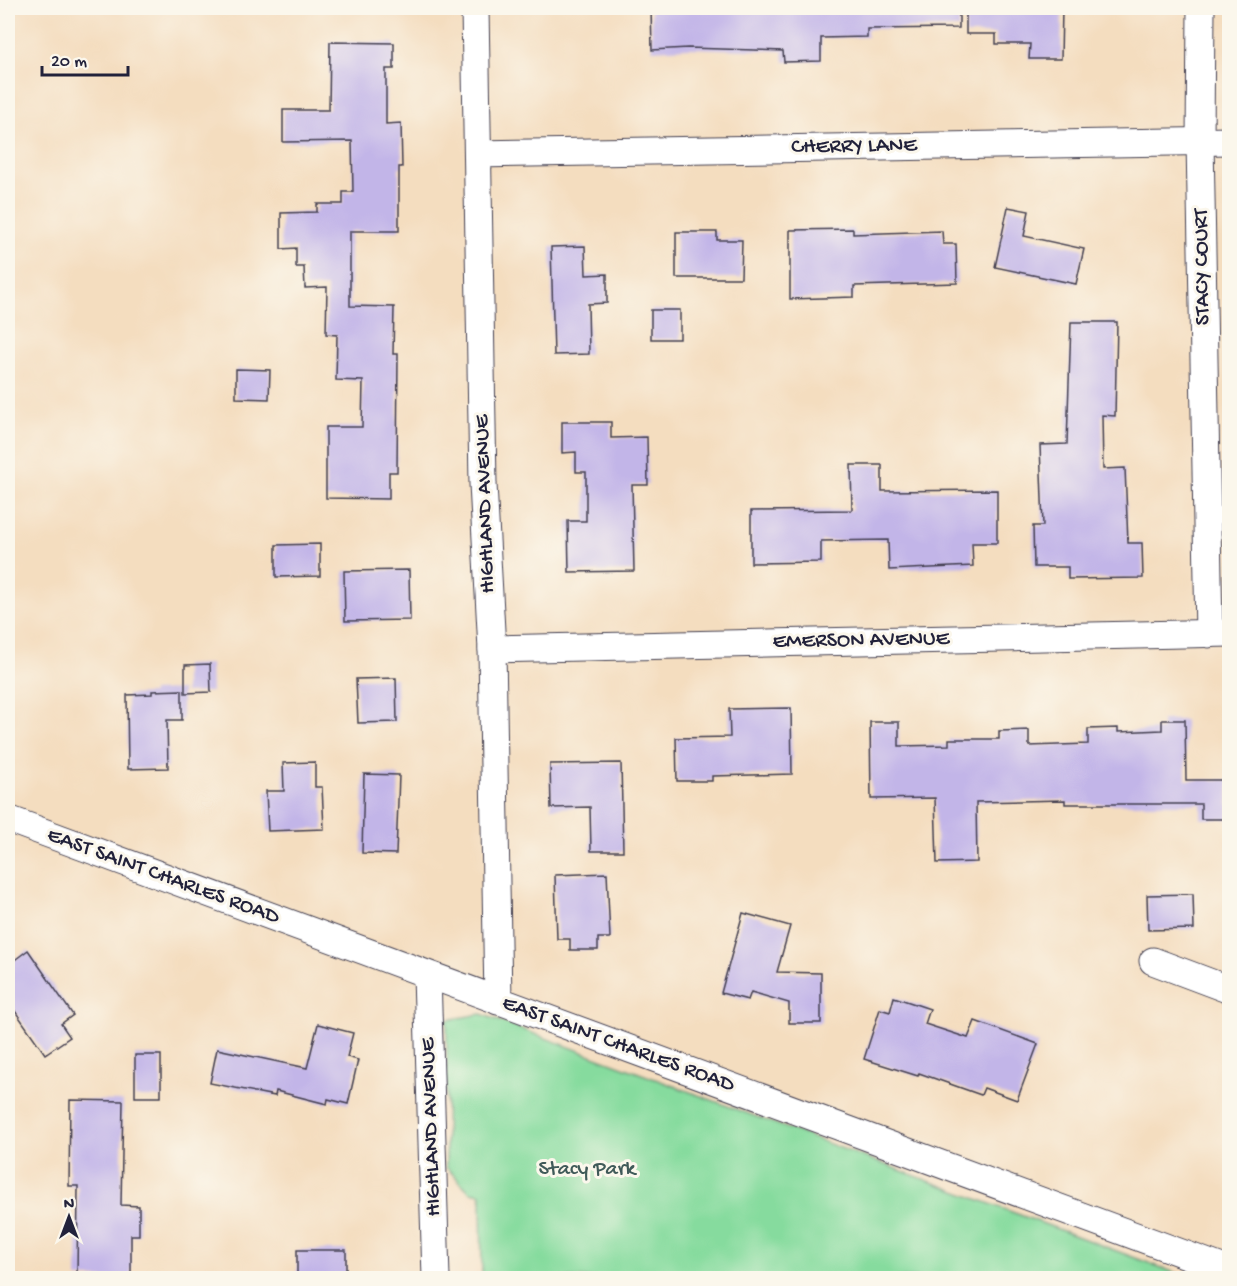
<svg xmlns="http://www.w3.org/2000/svg" width="1237" height="1286" font-family="'Gochi Hand',sans-serif">
  <style>
    .green { fill: #86db9e; stroke: #547e6c; stroke-width: 1.5 }
    .building { fill: #c2b5e8 }
    .lines { fill: none; stroke-linecap: round; stroke-linejoin: round }
    .minor-casing { stroke: #423e4f; stroke-width: 29 }
    .minor { stroke: #fff; stroke-width: 27 }
    .labels { text-anchor: middle; dominant-baseline: central; stroke-width: 6; stroke-linejoin: round; paint-order: stroke }
    .street-label { font-size: 22px; fill: #22223b; stroke: #fbf7ec }
    .park-label { font-size: 22px; fill: #405a59; stroke: #fbf7ec }
  </style>
  <rect width="100%" height="100%" fill="#fbf7ec"/>
  <filter id="ink" filterUnits="userSpaceOnUse"><feTurbulence type="fractalNoise" baseFrequency=".0167" numOctaves="2"/><feDisplacementMap in="SourceGraphic" scale="12" xChannelSelector="R" yChannelSelector="G"/><feConvolveMatrix kernelMatrix="1 2 1 2 8 2 1 2 1" color-interpolation-filters="sRGB"/></filter>
  <filter id="wash" filterUnits="userSpaceOnUse"><feTurbulence type="fractalNoise" baseFrequency=".008" numOctaves="4" result="noise"/><feDisplacementMap in="SourceGraphic" scale="24" xChannelSelector="R" yChannelSelector="G"/><feGaussianBlur stdDeviation="1.35" result="paint"/><feColorMatrix in="noise" values="0 0 0 0 0 0 0 0 0 0 0 0 0 0 0 0 0 1.4 0 .05"/><feComposite in="paint" operator="in"/></filter>
  <g filter="url(#wash)">
    <rect width="100%" height="100%" fill="#f4ddbf"/>
    <polygon class="green" points="481,1014 1189,1278 482,1278 481,1194 470,1192 446,1167 447,1020"/>
    <g id="blocks">
      <g class="building">
        <polygon points="651,8 959,8 959,28 867,29 867,37 821,38 821,61 784,62 783,51 688,48 652,50"/>
        <polygon points="966,8 1062,8 1061,59 1029,59 1030,44 996,44 996,34 966,34"/>
        <polygon points="330,42 394,43 394,69 386,69 386,124 401,123 402,167 399,167 399,231 350,231 350,306 394,307 393,354 398,354 397,472 389,472 389,499 326,498 326,427 362,427 363,381 336,380 337,335 326,334 327,287 305,288 304,267 296,267 296,248 281,249 281,213 317,212 317,204 343,204 343,192 353,192 352,141 283,142 283,110 329,110"/>
        <polygon points="1008,207 1029,211 1024,236 1084,249 1076,284 995,267"/>
        <polygon points="853,229 853,234 942,231 943,244 956,244 957,283 854,286 854,297 790,299 790,230"/>
        <polygon points="676,232 717,232 717,240 742,240 741,278 676,278"/>
        <polygon points="585,246 586,275 607,274 607,303 588,304 589,354 554,355 551,247"/>
        <rect x="651" y="310" width="29" height="29"/>
        <polygon points="1071,322 1117,322 1115,416 1102,415 1103,469 1125,468 1128,543 1142,543 1143,578 1068,579 1068,567 1034,567 1033,526 1043,526 1040,445 1067,444"/>
        <polygon points="236,369 270,370 269,399 236,398"/>
        <polygon points="562,422 611,422 611,438 647,437 648,485 632,485 634,571 569,572 568,521 586,521 586,472 576,472 576,452 562,453"/>
        <polygon points="851,465 882,465 882,491 997,490 997,543 972,543 973,566 889,570 888,540 821,541 821,562 751,563 751,511 852,510"/>
        <polygon points="320,544 320,576 276,577 276,545"/>
        <polygon points="409,570 410,620 345,621 344,571"/>
        <polygon points="210,664 211,692 185,693 185,665"/>
        <polygon points="396,678 397,722 358,723 356,679"/>
        <polygon points="182,690 182,720 167,720 168,768 128,769 127,695 152,694 152,691"/>
        <polygon points="791,708 792,774 712,776 712,781 677,781 676,738 730,737 729,709"/>
        <polygon points="1162,720 1185,720 1186,780 1229,780 1228,819 1201,819 1201,804 1065,804 1065,800 976,802 977,862 937,863 935,798 871,799 870,722 899,722 899,746 949,745 949,739 999,739 999,731 1029,730 1029,746 1088,744 1088,729 1118,728 1118,732 1162,730"/>
        <polygon points="315,762 315,787 322,787 324,829 268,831 266,791 284,791 283,763"/>
        <polygon points="621,763 623,851 591,851 590,807 551,808 550,764"/>
        <polygon points="364,774 399,775 396,854 362,853"/>
        <polygon points="607,873 610,938 598,938 598,950 570,950 570,939 557,939 555,875"/>
        <polygon points="1193,894 1194,929 1148,930 1147,895"/>
        <polygon points="743,913 790,926 777,972 821,973 821,1023 789,1023 789,1003 751,992 748,1000 721,993"/>
        <polygon points="28,950 73,1015 61,1024 70,1037 45,1054 8,1001 8,965"/>
        <polygon points="894,997 930,1009 925,1024 968,1038 975,1021 1038,1044 1017,1100 984,1088 981,1095 919,1073 918,1076 864,1059 880,1009 890,1012"/>
        <polygon points="318,1024 353,1033 347,1057 358,1060 348,1104 328,1099 327,1104 276,1091 275,1096 210,1083 217,1049 307,1068"/>
        <rect x="135" y="1055" width="26" height="42"/>
        <polygon points="70,1100 123,1101 121,1205 139,1206 139,1235 131,1235 131,1278 77,1278 78,1186 69,1186"/>
        <rect x="297" y="1250" width="49" height="28"/>
      </g>
    </g>
  </g>
  <g filter="url(#ink)">
    <use href="#blocks" fill-opacity="0" stroke="#423e4f" stroke-width="1.5"/>
    <g class="lines">
      <g class="minor-casing">
        <g id="minor">
          <polyline points="475,8 483,484 492,649 498,1001"/>
          <polyline points="1201,8 1200,141 1209,634"/>
          <polyline points="478,154 1230,141"/>
          <polyline points="492,649 1230,633"/>
          <polyline points="8,819 1230,1271"/>
          <polyline points="1153,961 1230,990"/>
          <polyline points="427,975 436,1278"/>
        </g>
      </g>
      <use href="#minor" class="minor"/>
    </g>
  </g>
  <g class="labels">
    <g class="street-label">
      <text transform="translate(854 147) rotate(-1)">CHERRY LANE</text>
      <text transform="translate(1203 267) rotate(-91)">STACY COURT</text>
      <text transform="translate(486 504) rotate(-92)">HIGHLAND AVENUE</text>
      <text transform="translate(861 641) rotate(-1)">EMERSON AVENUE</text>
      <text transform="translate(163 877) rotate(20)">EAST SAINT CHARLES ROAD</text>
      <text transform="translate(618 1045) rotate(20)">EAST SAINT CHARLES ROAD</text>
      <text transform="translate(432 1127) rotate(-92)">HIGHLAND AVENUE</text>
    </g>
    <g class="park-label">
      <text x="587" y="1170">Stacy Park</text>
    </g>
  </g>
  <rect width="1237" height="1286" fill="none" stroke="#fbf7ec" stroke-width="30"/>
  <g transform="translate(69 1217)" stroke="#fbf7ec" stroke-width="4.5" paint-order="stroke">
  <path d="M0-4.5L10 22L0 15L-10 22Z" fill="#22223b"/>
  <text y="-9" font-size="16" font-weight="bold" text-anchor="middle" fill="#22223b">N</text>
  </g>
  <path d="M42 66v9h86v-9" fill="none" stroke="#22223b" stroke-width="3"/>
  <text x="51" y="66" font-size="18" fill="#22223b" stroke="#fbf7ec" stroke-width="4.5" paint-order="stroke">20 m</text>
</svg>
